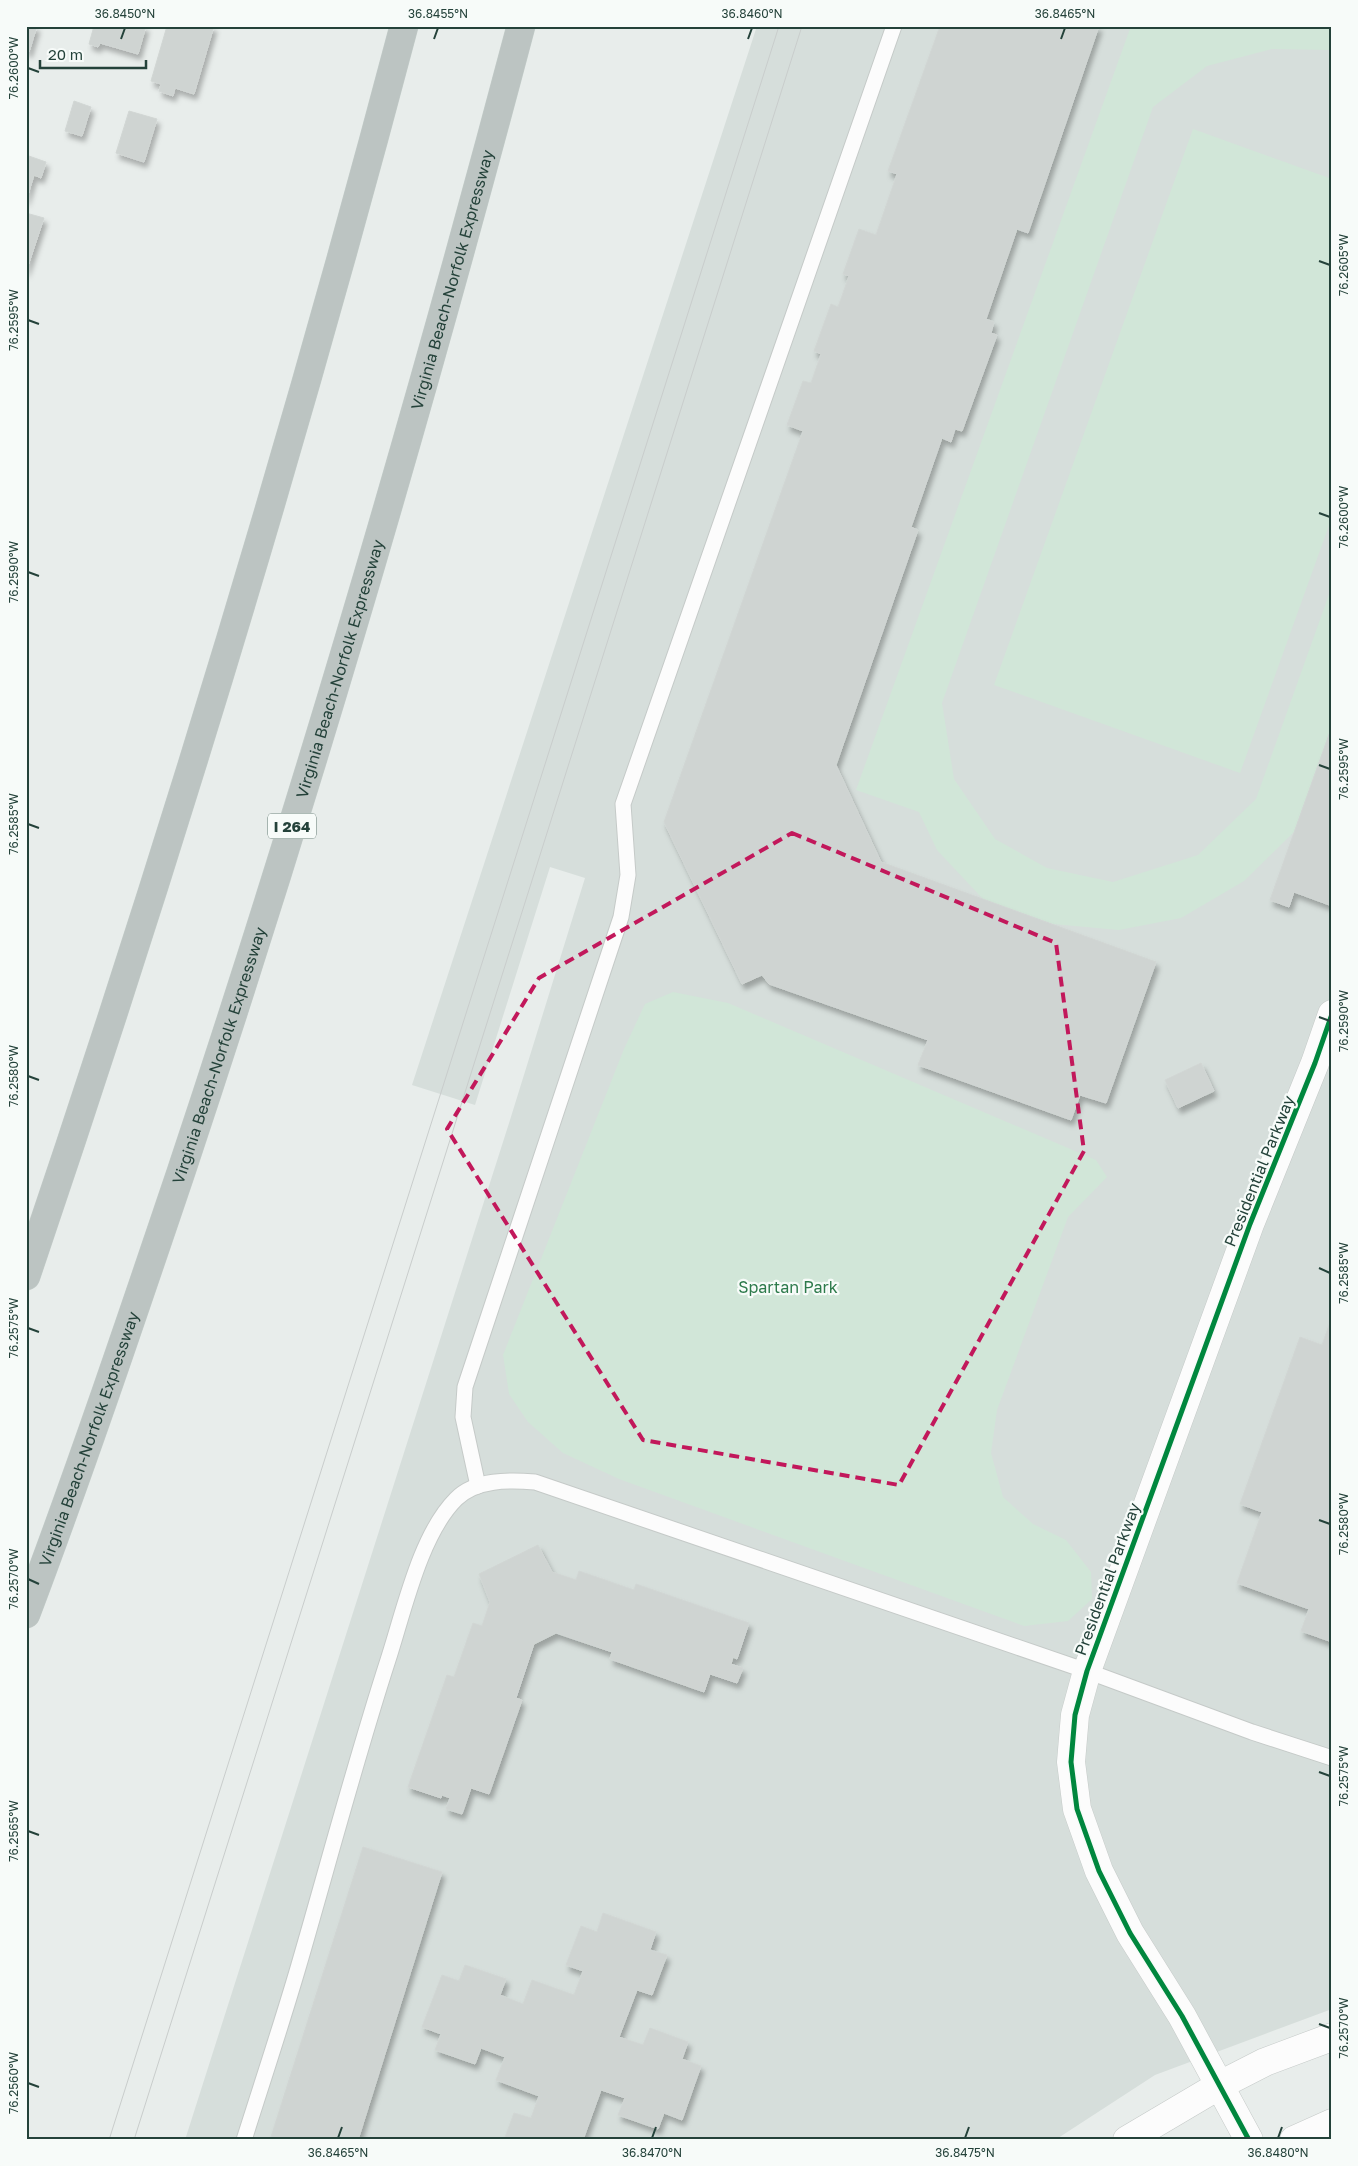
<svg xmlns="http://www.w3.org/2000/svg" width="1358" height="2166" font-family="'Golos Text',sans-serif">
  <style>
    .built { fill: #d6dedb }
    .green { fill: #d1e6d8 }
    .building { fill: #cfd4d2; stroke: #d1d6d4; filter: url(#shadow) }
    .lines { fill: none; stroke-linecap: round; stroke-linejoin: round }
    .service-casing { stroke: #c5cac8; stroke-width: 17 }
    .minor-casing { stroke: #c5cac8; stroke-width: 29 }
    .motorway-casing { stroke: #c3ccc9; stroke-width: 29 }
    .service { stroke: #fcfcfc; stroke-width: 15 }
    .minor { stroke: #fcfcfc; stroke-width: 28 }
    .motorway { stroke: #bcc4c2; stroke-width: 28 }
    .tram { stroke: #c9cdcc; stroke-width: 1 }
    .cycleway-casing { stroke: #f7fbf9; stroke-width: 8 }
    .cycleway { stroke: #00873e; stroke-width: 5 }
    .marked { fill: none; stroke: #c2185b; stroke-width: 4; stroke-dasharray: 10 6; stroke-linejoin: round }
    .ticks { fill: none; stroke: #24423a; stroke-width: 2 }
    .labels { text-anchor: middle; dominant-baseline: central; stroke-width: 4.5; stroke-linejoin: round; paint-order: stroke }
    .shield { fill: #f7fbf9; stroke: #637a73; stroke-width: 1 }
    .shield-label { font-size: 15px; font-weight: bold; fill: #24423a }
    .street-label { font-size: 16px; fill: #24423a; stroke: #f7fbf9 }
    .park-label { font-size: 16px; fill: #2d7a4b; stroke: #f7fbf9 }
    .neatline { fill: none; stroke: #24423a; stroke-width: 2 }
    .ticks-label { font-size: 12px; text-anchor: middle; fill: #24423a }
  </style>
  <defs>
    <filter id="shadow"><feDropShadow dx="3" dy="5.5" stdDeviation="2.5" flood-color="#0004"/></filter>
  </defs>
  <rect width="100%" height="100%" fill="#e8edeb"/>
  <polygon class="built" points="757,26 1332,26 1332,2009 1155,2075 1055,2140 185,2140 510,1120 585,878 550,867 475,1105 412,1085"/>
  <g class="green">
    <polygon points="1131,26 1332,26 1332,50 1272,49 1207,66 1153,107 942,703 954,779 995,839 1047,868 1113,882 1198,855 1256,799 1332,586 1332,726 1294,832 1244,881 1181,918 1119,930 1053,924 983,899 937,850 919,812 856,790"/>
    <polygon points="1193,129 1332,179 1332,517 1240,773 994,685"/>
    <polygon points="673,992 728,1003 1096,1160 1107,1177 1068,1217 997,1410 991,1453 1003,1497 1033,1524 1066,1540 1091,1572 1092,1599 1068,1621 1024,1626 619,1479 563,1453 528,1422 509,1394 503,1355 624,1049 645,1004"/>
  </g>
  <g class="building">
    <polygon points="26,26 37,26 29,52 26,51"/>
    <polygon points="94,26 146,26 138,54 100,43 98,47 89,44"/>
    <polygon points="167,26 214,26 194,94 175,88 173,96 159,91 161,84 151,81"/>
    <polygon points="940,26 1099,26 1028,233 1017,229 986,319 994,322 991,333 997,335 962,431 955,429 951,442 942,438 911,527 918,530 836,765 881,862 1156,962 1106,1103 1080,1095 1071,1120 918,1065 928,1040 769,984 762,975 742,984 664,822 803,431 787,425 803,381 811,383 821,354 814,351 831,304 838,307 849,276 843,274 859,229 876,235 897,174 888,171"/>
    <polygon points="74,101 91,107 82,136 65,131"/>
    <polygon points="129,111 157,119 144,162 116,153"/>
    <polygon points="26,155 46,162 41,178 34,175 26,201"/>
    <polygon points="26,213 44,218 26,272"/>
    <polygon points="1332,726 1332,906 1294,892 1289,907 1270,900"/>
    <polygon points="1201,1063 1214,1091 1178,1108 1165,1080"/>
    <polygon points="1332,1317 1332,1642 1301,1631 1309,1609 1237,1583 1262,1512 1240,1504 1300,1337 1322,1345"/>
    <polygon points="538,1545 552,1572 576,1580 579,1571 634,1590 636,1584 749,1623 737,1659 733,1657 731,1664 743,1668 737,1683 710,1674 704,1692 610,1659 612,1652 556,1633 534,1644 516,1698 522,1700 489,1794 471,1788 462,1814 446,1809 450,1798 442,1795 441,1798 408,1787 447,1675 454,1677 473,1623 482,1626 490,1602 479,1574"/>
    <polygon points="363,1847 442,1872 358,2140 270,2140"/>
    <polygon points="603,1913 656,1932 650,1950 667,1955 652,1995 637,1990 619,2037 643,2045 650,2028 688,2042 682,2059 701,2066 682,2120 664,2113 658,2129 618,2115 625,2098 601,2090 584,2137 591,2140 504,2140 514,2113 531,2118 539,2096 496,2080 505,2057 481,2048 475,2064 435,2050 441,2034 422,2027 442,1975 459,1981 465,1965 506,1979 500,1995 523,2004 532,1980 574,1995 583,1971 566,1965 581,1926 597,1932"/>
  </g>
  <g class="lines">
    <g class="service-casing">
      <g id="service">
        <polyline points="478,1486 463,1417 465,1387 621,917 628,875 623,804 894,26"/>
        <path d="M244,2140C262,2083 281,2026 298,1968C328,1865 355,1762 388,1660C404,1611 420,1535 456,1499C476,1479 509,1480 535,1482L1087,1671L1252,1732L1332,1758"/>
      </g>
    </g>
    <g class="minor-casing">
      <g id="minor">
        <polyline points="1127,2140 1220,2085 1265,2062 1332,2037"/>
        <polyline points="1249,2140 1182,2016 1130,1933 1099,1871 1077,1809 1071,1762 1075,1715 1087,1671 1250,1224 1315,1063 1332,1014"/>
        <polyline points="1294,2140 1332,2123"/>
      </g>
    </g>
    <g class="motorway-casing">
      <g id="motorway">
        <path d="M26,1276C166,864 293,447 404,26"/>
        <path id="s1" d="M26,1614C81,1468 131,1320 181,1172C307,794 419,412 521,26"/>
      </g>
    </g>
    <use href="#service" class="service"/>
    <use href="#minor" class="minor"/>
    <use href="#motorway" class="motorway"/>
    <g class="tram">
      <polyline points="109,2140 779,26"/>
      <polyline points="134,2140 802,26"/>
    </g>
    <g class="cycleway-casing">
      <polyline id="cycleway" points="1249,2140 1182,2016 1130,1933 1099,1871 1077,1809 1071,1762 1075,1715 1087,1671 1250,1224 1315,1063 1332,1014"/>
    </g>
    <use href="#cycleway" class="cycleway"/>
  </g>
  <path class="marked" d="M792,833L1056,943L1084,1151L899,1485L643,1440L447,1129L539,978Z"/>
  <path class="ticks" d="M121,39L125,28M434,39L438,28M748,39L752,28M1061,39L1065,28M28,68L39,72M1319,261L1330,265M28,320L39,324M1319,513L1330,517M28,572L39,576M1319,765L1330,769M28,824L39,828M1319,1017L1330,1021M28,1076L39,1080M1319,1268L1330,1273M28,1328L39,1332M1319,1520L1330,1524M28,1579L39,1584M1319,1772L1330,1776M28,1831L39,1835M1319,2024L1330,2028M28,2083L39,2087M338,2138L342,2127M652,2138L656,2127M965,2138L969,2127M1278,2138L1282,2127"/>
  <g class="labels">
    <rect class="shield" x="268" y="813.5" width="48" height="25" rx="4"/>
    <g class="shield-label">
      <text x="292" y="826">I 264</text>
    </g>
    <g class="street-label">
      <text stroke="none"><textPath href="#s1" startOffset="1401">Virginia Beach-Norfolk Expressway</textPath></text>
      <text stroke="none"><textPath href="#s1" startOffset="996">Virginia Beach-Norfolk Expressway</textPath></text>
      <text stroke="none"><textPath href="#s1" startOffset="591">Virginia Beach-Norfolk Expressway</textPath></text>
      <text transform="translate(1259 1171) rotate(-68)">Presidential Parkway</text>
      <text stroke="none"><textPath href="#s1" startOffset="186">Virginia Beach-Norfolk Expressway</textPath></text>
      <text transform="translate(1107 1579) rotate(-70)">Presidential Parkway</text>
    </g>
    <g class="park-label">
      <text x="788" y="1287">Spartan Park</text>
    </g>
  </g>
  <rect width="1358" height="2166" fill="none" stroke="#f7fbf9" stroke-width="55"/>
  <path d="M40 60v8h106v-8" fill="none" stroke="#24423a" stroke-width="2.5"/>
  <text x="48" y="60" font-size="15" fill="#24423a" stroke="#f7fbf9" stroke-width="4" paint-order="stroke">20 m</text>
  <rect x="28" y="28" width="1302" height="2110" class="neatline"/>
  <g class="ticks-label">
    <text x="125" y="18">36.8450°N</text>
    <text x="438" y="18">36.8455°N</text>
    <text x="752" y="18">36.8460°N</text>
    <text x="1065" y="18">36.8465°N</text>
    <text transform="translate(14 68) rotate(-90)" y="4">76.2600°W</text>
    <text transform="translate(1344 265) rotate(-90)" y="4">76.2605°W</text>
    <text transform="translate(14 320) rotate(-90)" y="4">76.2595°W</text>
    <text transform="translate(1344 517) rotate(-90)" y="4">76.2600°W</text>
    <text transform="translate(14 572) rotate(-90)" y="4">76.2590°W</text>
    <text transform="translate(1344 769) rotate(-90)" y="4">76.2595°W</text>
    <text transform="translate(14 824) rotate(-90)" y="4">76.2585°W</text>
    <text transform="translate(1344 1021) rotate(-90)" y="4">76.2590°W</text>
    <text transform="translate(14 1076) rotate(-90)" y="4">76.2580°W</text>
    <text transform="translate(1344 1273) rotate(-90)" y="4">76.2585°W</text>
    <text transform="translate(14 1328) rotate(-90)" y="4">76.2575°W</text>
    <text transform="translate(1344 1524) rotate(-90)" y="4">76.2580°W</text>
    <text transform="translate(14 1579) rotate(-90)" y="4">76.2570°W</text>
    <text transform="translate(1344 1776) rotate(-90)" y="4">76.2575°W</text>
    <text transform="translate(14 1831) rotate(-90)" y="4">76.2565°W</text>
    <text transform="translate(1344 2028) rotate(-90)" y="4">76.2570°W</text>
    <text transform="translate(14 2083) rotate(-90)" y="4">76.2560°W</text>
    <text x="338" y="2157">36.8465°N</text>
    <text x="652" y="2157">36.8470°N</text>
    <text x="965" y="2157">36.8475°N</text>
    <text x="1278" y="2157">36.8480°N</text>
  </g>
</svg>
